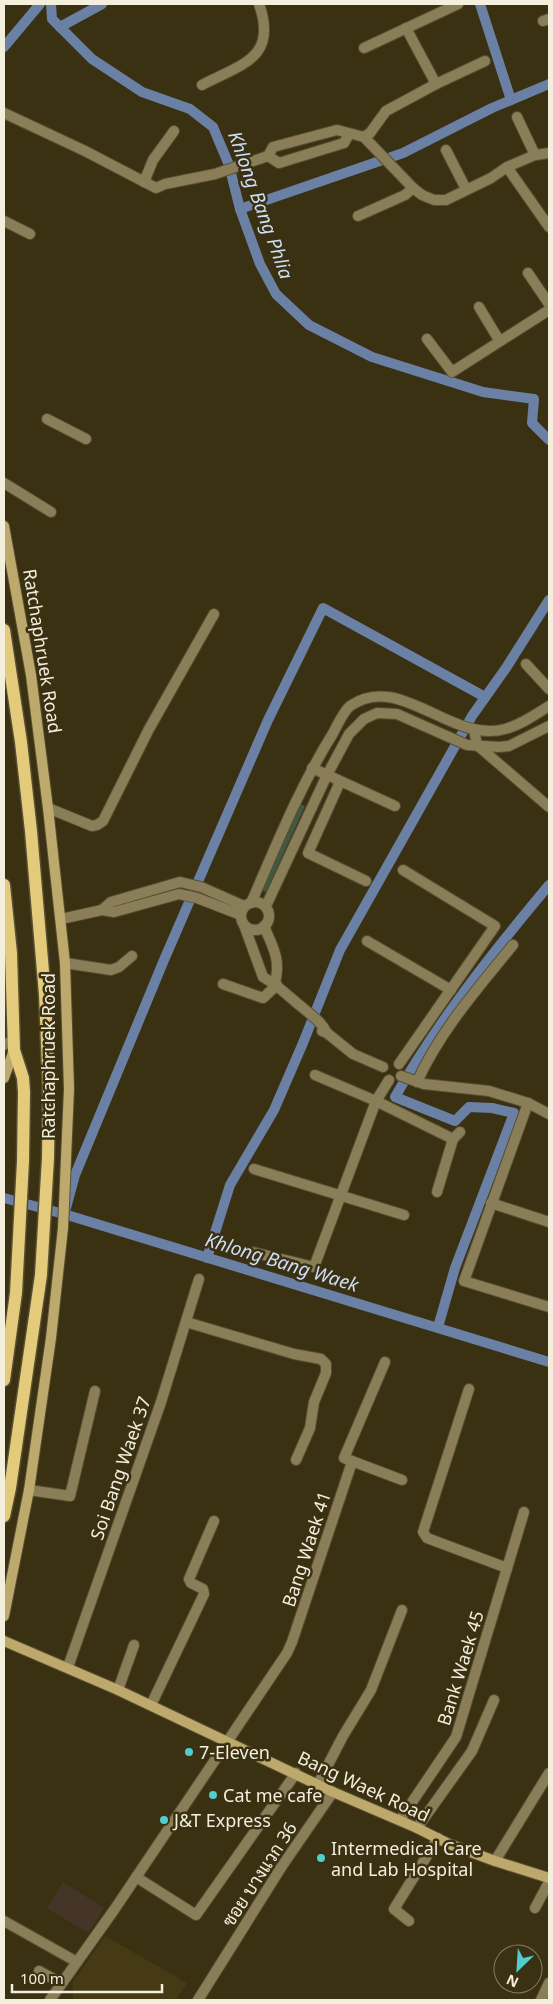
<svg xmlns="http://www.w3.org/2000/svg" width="553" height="2004" font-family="'Noto Sans',Sarabun,sans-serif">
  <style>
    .commercial { fill: #453529 }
    .built { fill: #453a13 }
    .green { fill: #415842 }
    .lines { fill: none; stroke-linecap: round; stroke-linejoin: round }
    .canal { stroke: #6a81a5; stroke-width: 10 }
    .street-casing { stroke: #584e32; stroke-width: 12 }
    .secondary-casing { stroke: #584e32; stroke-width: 12 }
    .primary-casing { stroke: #584e32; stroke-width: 15 }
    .street { stroke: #8a7e59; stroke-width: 10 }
    .secondary { stroke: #bda96c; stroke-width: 10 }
    .primary { stroke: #e4ca7b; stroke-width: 12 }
    .poi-dot { fill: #52cdcf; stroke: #3a3012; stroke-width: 2 }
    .labels { text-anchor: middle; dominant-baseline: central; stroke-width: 5; stroke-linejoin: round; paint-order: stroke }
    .street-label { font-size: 18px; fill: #f4eedd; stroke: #3a3012 }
    .poi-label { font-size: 18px; fill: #f4eedd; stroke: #3a3012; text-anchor: start }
    .water-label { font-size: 19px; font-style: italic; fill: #cdddf5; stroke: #3a3012 }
  </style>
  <rect width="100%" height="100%" fill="#3a3012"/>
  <polygon class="commercial" points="63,1882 104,1908 88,1933 47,1908"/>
  <polygon class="built" points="105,1936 187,1983 176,2000 73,2000 73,1982"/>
  <polygon class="green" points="300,804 305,806 266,892 261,890"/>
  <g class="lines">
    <g class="canal">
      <polyline points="51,4 52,19 92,59 142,92 190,109 213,127 229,165 240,209 260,264 276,294 309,325 372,357 483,392 534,399 532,423 549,440"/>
      <polyline points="480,4 511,100"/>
      <polyline points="60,27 102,4"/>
      <polyline points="4,47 40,4"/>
      <polyline points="240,209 403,153 492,108 549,84"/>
      <polyline points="4,1198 64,1214 549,1362"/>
      <polyline points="66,1208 75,1175 164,960 268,720 323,608 485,697"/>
      <polyline points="207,1258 230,1185 274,1110 303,1043 340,950 472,716 506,668 549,600"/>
      <path d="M438,1327L455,1268L514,1113L492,1108L469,1107L455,1121L395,1097C438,1021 493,952 549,885"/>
    </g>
    <g class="street-casing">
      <g id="street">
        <polyline points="543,21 549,19"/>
        <polyline points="406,28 436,84"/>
        <polyline points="364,48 458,4"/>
        <path d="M202,85C242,64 278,58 259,4"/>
        <polyline points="4,113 85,151 156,188 165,184 215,174 268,156"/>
        <polyline points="517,117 535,155"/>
        <polyline points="349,134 344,143 279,163 268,156 273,147 337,130 364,137 413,188 422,195 434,200 446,200 491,178 507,167 535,155 549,153"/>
        <polyline points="364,137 370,133 386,111 436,84 485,61"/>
        <polyline points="446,150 466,189"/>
        <polyline points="507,167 549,227"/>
        <polyline points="144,182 153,160 174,131"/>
        <polyline points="358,216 405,195 413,188"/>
        <polyline points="4,221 30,234"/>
        <polyline points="528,273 549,304"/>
        <polyline points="479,307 499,340"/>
        <polyline points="427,339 452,372 549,310"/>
        <polyline points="47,419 86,439"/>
        <polyline points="4,483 51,512"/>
        <polyline points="526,664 549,689"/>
        <polyline points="474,730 477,745 549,807"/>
        <polyline points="312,768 395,806"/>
        <polyline points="340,782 308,853 366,881"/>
        <polyline points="48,808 92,826 97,825 103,821 149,729 214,614"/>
        <circle cx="255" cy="916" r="14"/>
        <path d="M251,903C276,846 299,788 332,735C337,726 343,712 350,706C400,671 451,744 505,729C521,725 536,714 549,706"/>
        <polyline points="266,906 327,775 349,734 364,719 377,713 397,714 467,745 499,747 509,746 549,726"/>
        <polyline points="102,910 111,902 180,882 201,887 244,906"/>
        <polyline points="61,919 102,910 114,912 179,894 197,898 241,915"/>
        <path d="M244,925L263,977C278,985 289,997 303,1008C312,1016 321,1021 327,1033"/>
        <path d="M264,926C273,948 281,959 275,983"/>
        <polyline points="367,941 451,990"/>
        <polyline points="65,963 111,970 119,967 132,956"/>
        <polyline points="223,984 263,998 277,985"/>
        <polyline points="322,1031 327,1033 353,1054 383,1067"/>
        <polyline points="4,1045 13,1040"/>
        <polyline points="399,1064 495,926 403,870"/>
        <polyline points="315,1075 376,1101 453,1139"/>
        <polyline points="401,1076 424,1084 489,1091 528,1103 549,1114"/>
        <path d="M417,1082C440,1031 478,988 513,945"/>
        <polyline points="528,1103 464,1281 549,1307"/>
        <polyline points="254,1169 404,1215"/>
        <polyline points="437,1192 453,1139 460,1132"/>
        <polyline points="491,1203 549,1222"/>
        <polyline points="252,1252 314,1267 376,1101 389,1080"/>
        <polyline points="186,1322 294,1354 321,1359 326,1364 326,1373 314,1402 310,1428 296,1460"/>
        <polyline points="385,1362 344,1458 402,1480"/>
        <polyline points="469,1389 423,1532 427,1538 507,1568"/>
        <polyline points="29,1490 70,1496 95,1391"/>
        <polyline points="68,1667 161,1402 199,1279"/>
        <polyline points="118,1690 134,1645"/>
        <polyline points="151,1705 204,1594 203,1589 191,1583 189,1579 214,1521"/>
        <polyline points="318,1784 343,1736 371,1690 402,1610"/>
        <polyline points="400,1820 456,1737 524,1512"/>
        <polyline points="417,1828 472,1751 494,1700"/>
        <polyline points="495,1861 549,1773"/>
        <polyline points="136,1877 196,1915 296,1773"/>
        <polyline points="535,1908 549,1882"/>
        <polyline points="4,1921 77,1962"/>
        <polyline points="409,1921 394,1909 438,1838"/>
        <polyline points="39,1971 61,1983"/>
        <polyline points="50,2000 114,1910 287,1653 292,1642 352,1462"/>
        <polyline points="198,2000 282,1866 333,1792"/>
        <polyline points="541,2000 549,1983"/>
      </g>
    </g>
    <g class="secondary-casing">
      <g id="secondary">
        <polyline points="4,526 31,675 48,808 65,963 69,1089 63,1228 51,1338 29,1490 4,1616"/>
        <polyline points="4,1078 14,1050"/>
        <polyline points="4,1641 118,1690 333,1792 417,1828 449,1844 495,1861 549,1878"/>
      </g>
    </g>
    <g class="primary-casing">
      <g id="primary">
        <polyline points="4,630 21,742 31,831 45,995 49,1092 48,1158 41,1275 10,1488 4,1516"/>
        <polyline points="4,885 11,953 14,1050 23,1078 24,1092 23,1161 16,1293 4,1380"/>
      </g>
    </g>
    <use href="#street" class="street"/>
    <use href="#secondary" class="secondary"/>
    <use href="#primary" class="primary"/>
  </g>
  <g class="poi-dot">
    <circle cx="189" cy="1752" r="5"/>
    <circle cx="213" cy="1795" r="5"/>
    <circle cx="164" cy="1820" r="5"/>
    <circle cx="321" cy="1858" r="5"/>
  </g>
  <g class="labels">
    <g class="street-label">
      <text transform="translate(43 651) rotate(81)">Ratchaphruek Road</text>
      <text transform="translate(48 1056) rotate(-90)">Ratchaphruek Road</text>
      <text transform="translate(120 1468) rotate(-71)">Soi Bang Waek 37</text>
      <text transform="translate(306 1549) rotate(-72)">Bang Waek 41</text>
      <text transform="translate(460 1668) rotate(-73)">Bank Waek 45</text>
      <text transform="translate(364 1786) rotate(25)">Bang Waek Road</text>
      <text transform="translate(259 1874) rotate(-57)">ซอย บางแวก 36</text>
    </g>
    <g class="poi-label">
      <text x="199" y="1752">7-Eleven</text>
      <text x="223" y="1795">Cat me cafe</text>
      <text x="174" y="1820">J&amp;T Express</text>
      <text x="331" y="1848">Intermedical Care<tspan x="331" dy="21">and Lab Hospital</tspan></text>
    </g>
    <g class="water-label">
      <text transform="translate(261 205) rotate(70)">Khlong Bang Phlia</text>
      <text transform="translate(282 1262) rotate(17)">Khlong Bang Waek</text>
    </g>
  </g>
  <rect width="553" height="2004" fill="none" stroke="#f4eedd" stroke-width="10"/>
  <g transform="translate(518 1969) rotate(205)"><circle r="24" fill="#3a3012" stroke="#847c63"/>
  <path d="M0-4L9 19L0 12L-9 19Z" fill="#52cdcf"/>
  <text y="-8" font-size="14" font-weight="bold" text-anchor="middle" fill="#f4eedd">N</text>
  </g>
  <path d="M12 1984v8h150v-8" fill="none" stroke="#f4eedd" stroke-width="2.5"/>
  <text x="20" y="1984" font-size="15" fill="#f4eedd" stroke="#3a3012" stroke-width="4" paint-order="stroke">100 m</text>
</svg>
